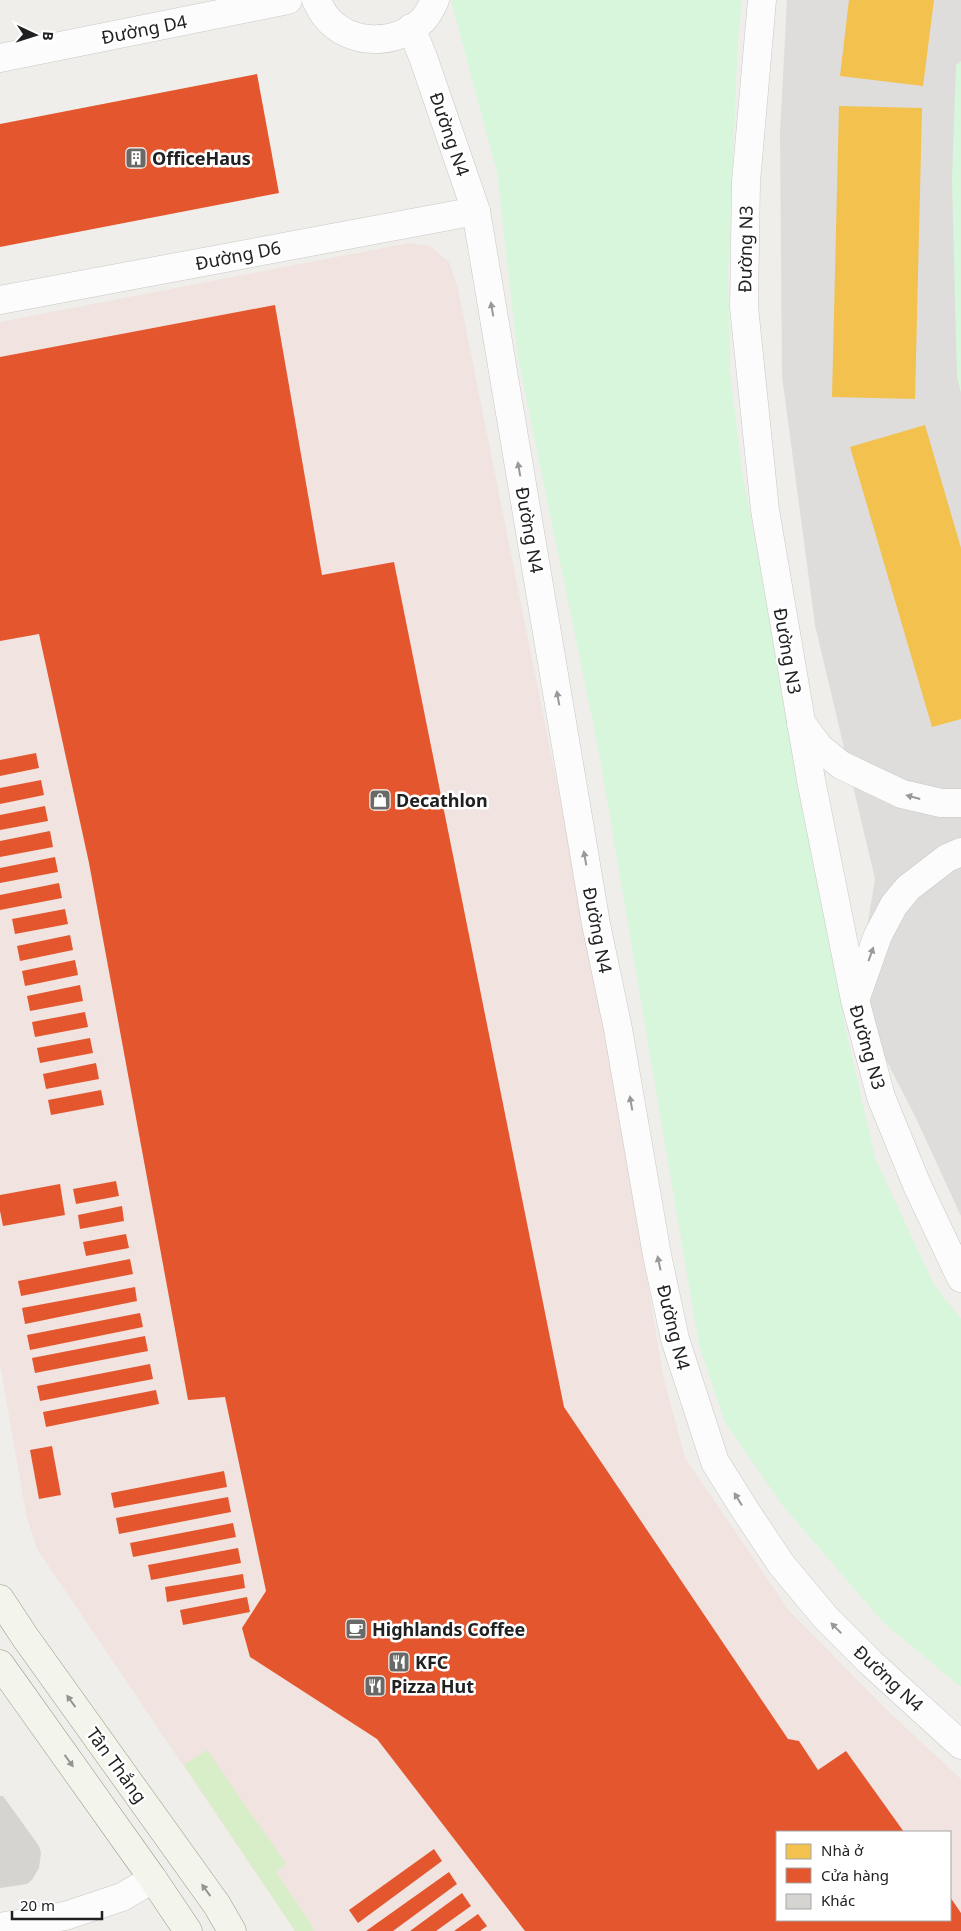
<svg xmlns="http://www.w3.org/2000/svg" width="961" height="1931" font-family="'Noto Sans',sans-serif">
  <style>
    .residential { fill: #dedddb }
    .commercial { fill: #f1e3df; fill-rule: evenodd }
    .grass { fill: #d8eec8 }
    .park { fill: #d7f6db }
    .homes { fill: #f2c14e }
    .shops { fill: #e4572e }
    .building { fill: #d6d4d1 }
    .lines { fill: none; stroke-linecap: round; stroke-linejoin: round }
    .street-casing { stroke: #c8c8c6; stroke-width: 29 }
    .secondary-casing { stroke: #969a80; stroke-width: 29 }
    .street { stroke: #fdfcfc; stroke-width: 28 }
    .secondary { stroke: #f3f4ec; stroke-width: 28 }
    .oneway { fill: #9a9999 }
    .oneway2 { fill: #949591 }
    .labels { text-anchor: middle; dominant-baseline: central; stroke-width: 5; stroke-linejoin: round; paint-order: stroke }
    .street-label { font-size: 18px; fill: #212121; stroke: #fff }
    .poi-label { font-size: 18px; font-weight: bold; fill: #212121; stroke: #fff; text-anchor: start }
  </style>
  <rect width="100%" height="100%" fill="#efeeea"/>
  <polygon class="residential" points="787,0 961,0 961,1216 914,1114 855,1000 875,879 815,625 782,376 780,133"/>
  <path class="commercial" d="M409,243L430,246L449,262L458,289L602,1009L663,1375L685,1458L790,1612L891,1714L961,1779V1931H295L37,1549L26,1514L0,1364V322ZM777,1832H950V1920H777Z"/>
  <polygon class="grass" points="207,1750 286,1864 276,1872 311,1924 313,1931 295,1931 184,1765"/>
  <g class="park">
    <polygon points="451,0 742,0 738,38 728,276 730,373 742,471 846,1030 875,1158 934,1285 961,1319 961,1687 883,1622 783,1506 725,1422 699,1345 598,747 518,358 497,172"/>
    <polygon points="961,61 961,393 957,377 952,180 956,65"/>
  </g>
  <g class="homes">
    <polygon points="849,0 934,0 923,86 840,76"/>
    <polygon points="839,106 922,108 915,399 832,397"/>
    <polygon points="925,425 961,548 961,719 932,727 850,447"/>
  </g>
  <g class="shops">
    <polygon points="257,74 279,193 0,247 0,124"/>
    <polygon points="275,305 322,575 394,562 564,1407 788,1739 799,1741 818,1770 846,1751 904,1832 777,1832 777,1920 950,1920 950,1897 961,1913 961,1931 525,1931 377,1739 250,1657 242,1628 266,1591 225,1397 188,1400 89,863 39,634 0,641 0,357"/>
    <polygon points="36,753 39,768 0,776 0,760"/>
    <polygon points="41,780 44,795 0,804 0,788"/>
    <polygon points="45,806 48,821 0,830 0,815"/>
    <polygon points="50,831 53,847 0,857 0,841"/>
    <polygon points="55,857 58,872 0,883 0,868"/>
    <polygon points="59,883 62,898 0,910 0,895"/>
    <polygon points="65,909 68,924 15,934 12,919"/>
    <polygon points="70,935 73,950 20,961 17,946"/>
    <polygon points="75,960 78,975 25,986 22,971"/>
    <polygon points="80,985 83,1001 30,1011 27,996"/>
    <polygon points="85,1012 88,1027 35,1037 32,1022"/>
    <polygon points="90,1038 93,1053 40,1063 37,1048"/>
    <polygon points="96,1063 99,1079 46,1089 43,1074"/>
    <polygon points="101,1090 104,1105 51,1115 48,1100"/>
    <polygon points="116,1181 119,1196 76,1204 73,1189"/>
    <polygon points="60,1184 65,1215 3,1226 0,1211 0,1195"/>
    <polygon points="122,1206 124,1221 80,1229 78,1215"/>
    <polygon points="126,1234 129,1248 86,1256 83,1242"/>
    <polygon points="130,1259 133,1274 21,1296 18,1281"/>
    <polygon points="135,1287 137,1301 25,1324 22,1308"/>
    <polygon points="140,1313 143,1327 30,1350 27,1335"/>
    <polygon points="145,1336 148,1351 35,1373 32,1358"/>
    <polygon points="150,1364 153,1379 40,1401 37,1386"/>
    <polygon points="156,1390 159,1404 46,1427 43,1412"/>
    <polygon points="52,1446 61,1495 39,1499 30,1450"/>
    <polygon points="224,1471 227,1487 114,1508 111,1493"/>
    <polygon points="228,1497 231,1512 119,1534 116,1518"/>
    <polygon points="233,1523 236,1537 133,1557 130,1543"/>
    <polygon points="238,1548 241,1563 151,1580 148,1565"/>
    <polygon points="243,1574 245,1588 167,1602 165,1587"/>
    <polygon points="247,1597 250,1612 183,1625 180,1610"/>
    <polygon points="434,1849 442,1861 358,1923 349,1910"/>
    <polygon points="449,1872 457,1884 393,1931 366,1931"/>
    <polygon points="462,1893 471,1906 436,1931 410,1931"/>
    <polygon points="478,1914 487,1926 480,1931 454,1931"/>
  </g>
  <polygon class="building" points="0,1796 3,1796 39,1846 41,1853 39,1868 32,1880 27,1884 0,1888"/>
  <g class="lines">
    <g class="street-casing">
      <g id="street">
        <path d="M316,0C319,5 322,12 326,17C350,46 396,46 423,20C428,15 432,6 435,0"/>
        <polyline points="762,0 746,182 744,307 765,510 811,780 855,1000 881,1097 917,1185 961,1278"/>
        <polyline points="411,28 423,57 476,211 596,924 618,1029 657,1255 675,1339 715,1462 745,1510 781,1564 826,1618 871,1663 961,1745"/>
        <polyline points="0,58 288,0"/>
        <polyline points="0,300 476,211"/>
        <polyline points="801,723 819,747 841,765 902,794 941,803 961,803"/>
        <polyline points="855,1000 878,935 894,905 908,888 947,858 961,852"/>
        <polyline points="0,1927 65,1916 122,1897 153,1879"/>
      </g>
    </g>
    <g class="secondary-casing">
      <g id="secondary">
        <polyline points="0,1599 25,1637 217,1905 232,1931"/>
        <polyline points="0,1664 153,1879 188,1931"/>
      </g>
    </g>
    <use href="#street" class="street"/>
    <use href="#secondary" class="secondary"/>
  </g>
  <defs><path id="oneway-solid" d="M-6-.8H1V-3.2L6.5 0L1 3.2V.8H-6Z" transform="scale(1.25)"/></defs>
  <g class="oneway">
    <use href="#oneway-solid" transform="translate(492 309) rotate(-100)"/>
    <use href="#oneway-solid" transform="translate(519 469) rotate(-100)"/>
    <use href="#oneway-solid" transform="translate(558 698) rotate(-100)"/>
    <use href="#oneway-solid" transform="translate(913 797) rotate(-165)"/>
    <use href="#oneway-solid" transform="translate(585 858) rotate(-100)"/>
    <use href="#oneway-solid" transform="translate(871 954) rotate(-70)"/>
    <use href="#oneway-solid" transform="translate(631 1103) rotate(-100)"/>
    <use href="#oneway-solid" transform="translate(659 1263) rotate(-102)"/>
    <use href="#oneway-solid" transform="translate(738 1499) rotate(-122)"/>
    <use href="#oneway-solid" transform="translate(836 1628) rotate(-135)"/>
  </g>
  <g class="oneway2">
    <use href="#oneway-solid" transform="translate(71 1701) rotate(-126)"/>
    <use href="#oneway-solid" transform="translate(69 1761) rotate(54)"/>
    <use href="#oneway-solid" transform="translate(206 1890) rotate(-126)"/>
  </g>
  <defs>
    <g id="building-square" transform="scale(1.125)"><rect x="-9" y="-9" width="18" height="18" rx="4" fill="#696967" stroke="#fff"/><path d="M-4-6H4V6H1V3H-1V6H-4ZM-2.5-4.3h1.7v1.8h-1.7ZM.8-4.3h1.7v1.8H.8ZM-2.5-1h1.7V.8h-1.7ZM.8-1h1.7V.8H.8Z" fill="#fff"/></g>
    <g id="shop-square" transform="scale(1.125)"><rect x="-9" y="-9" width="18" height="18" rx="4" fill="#696967" stroke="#fff"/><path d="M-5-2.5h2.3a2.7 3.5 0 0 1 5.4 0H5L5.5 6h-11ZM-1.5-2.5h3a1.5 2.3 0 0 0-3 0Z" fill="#fff"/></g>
    <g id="cafe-square" transform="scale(1.125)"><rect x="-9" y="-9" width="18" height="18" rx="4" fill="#696967" stroke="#fff"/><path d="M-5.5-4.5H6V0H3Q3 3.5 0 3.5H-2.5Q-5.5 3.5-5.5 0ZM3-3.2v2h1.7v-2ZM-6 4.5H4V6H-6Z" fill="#fff"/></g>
    <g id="restaurant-square" transform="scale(1.125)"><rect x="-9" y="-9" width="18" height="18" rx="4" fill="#696967" stroke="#fff"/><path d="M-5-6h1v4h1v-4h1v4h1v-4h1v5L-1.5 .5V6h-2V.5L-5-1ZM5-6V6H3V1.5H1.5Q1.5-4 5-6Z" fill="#fff"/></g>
  </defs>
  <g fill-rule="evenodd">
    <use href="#building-square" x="136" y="158"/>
    <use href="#shop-square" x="380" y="800"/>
    <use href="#cafe-square" x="356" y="1629"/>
    <use href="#restaurant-square" x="399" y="1662"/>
    <use href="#restaurant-square" x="375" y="1686"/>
  </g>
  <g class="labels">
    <g class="street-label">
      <text transform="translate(144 29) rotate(-11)">Đường D4</text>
      <text transform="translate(450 134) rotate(71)">Đường N4</text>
      <text transform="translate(745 249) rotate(-89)">Đường N3</text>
      <text transform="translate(238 255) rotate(-11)">Đường D6</text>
      <text transform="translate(530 530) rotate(80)">Đường N4</text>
      <text transform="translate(788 651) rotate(80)">Đường N3</text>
      <text transform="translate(598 930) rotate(79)">Đường N4</text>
      <text transform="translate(868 1047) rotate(74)">Đường N3</text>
      <text transform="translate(674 1327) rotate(76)">Đường N4</text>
      <text transform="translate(889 1678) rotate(43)">Đường N4</text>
      <text transform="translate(117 1765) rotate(54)">Tân Thắng</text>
    </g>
    <g class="poi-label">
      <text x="152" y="158">OfficeHaus</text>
      <text x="396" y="800">Decathlon</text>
      <text x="372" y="1629">Highlands Coffee</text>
      <text x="415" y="1662">KFC</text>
      <text x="391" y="1686">Pizza Hut</text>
    </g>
  </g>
  <rect x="776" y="1831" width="175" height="90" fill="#ffffff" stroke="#a6a6a6"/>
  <rect x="786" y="1844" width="25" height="15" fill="#f2c14e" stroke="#a6a6a6"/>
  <text x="821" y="1856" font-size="15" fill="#212121">Nhà ở</text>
  <rect x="786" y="1868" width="25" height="15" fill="#e4572e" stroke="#a6a6a6"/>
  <text x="821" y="1881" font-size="15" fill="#212121">Cửa hàng</text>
  <rect x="786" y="1894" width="25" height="15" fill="#d6d4d1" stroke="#a6a6a6"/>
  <text x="821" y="1906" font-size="15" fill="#212121">Khác</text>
  <g transform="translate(35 35) rotate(94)" stroke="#ffffff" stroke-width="4" paint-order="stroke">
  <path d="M0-4L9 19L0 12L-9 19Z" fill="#212121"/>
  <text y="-8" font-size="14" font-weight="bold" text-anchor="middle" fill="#212121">B</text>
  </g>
  <path d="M12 1911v8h90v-8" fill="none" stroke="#212121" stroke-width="2.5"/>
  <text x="20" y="1911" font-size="15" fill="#212121" stroke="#ffffff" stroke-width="4" paint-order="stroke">20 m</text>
</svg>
